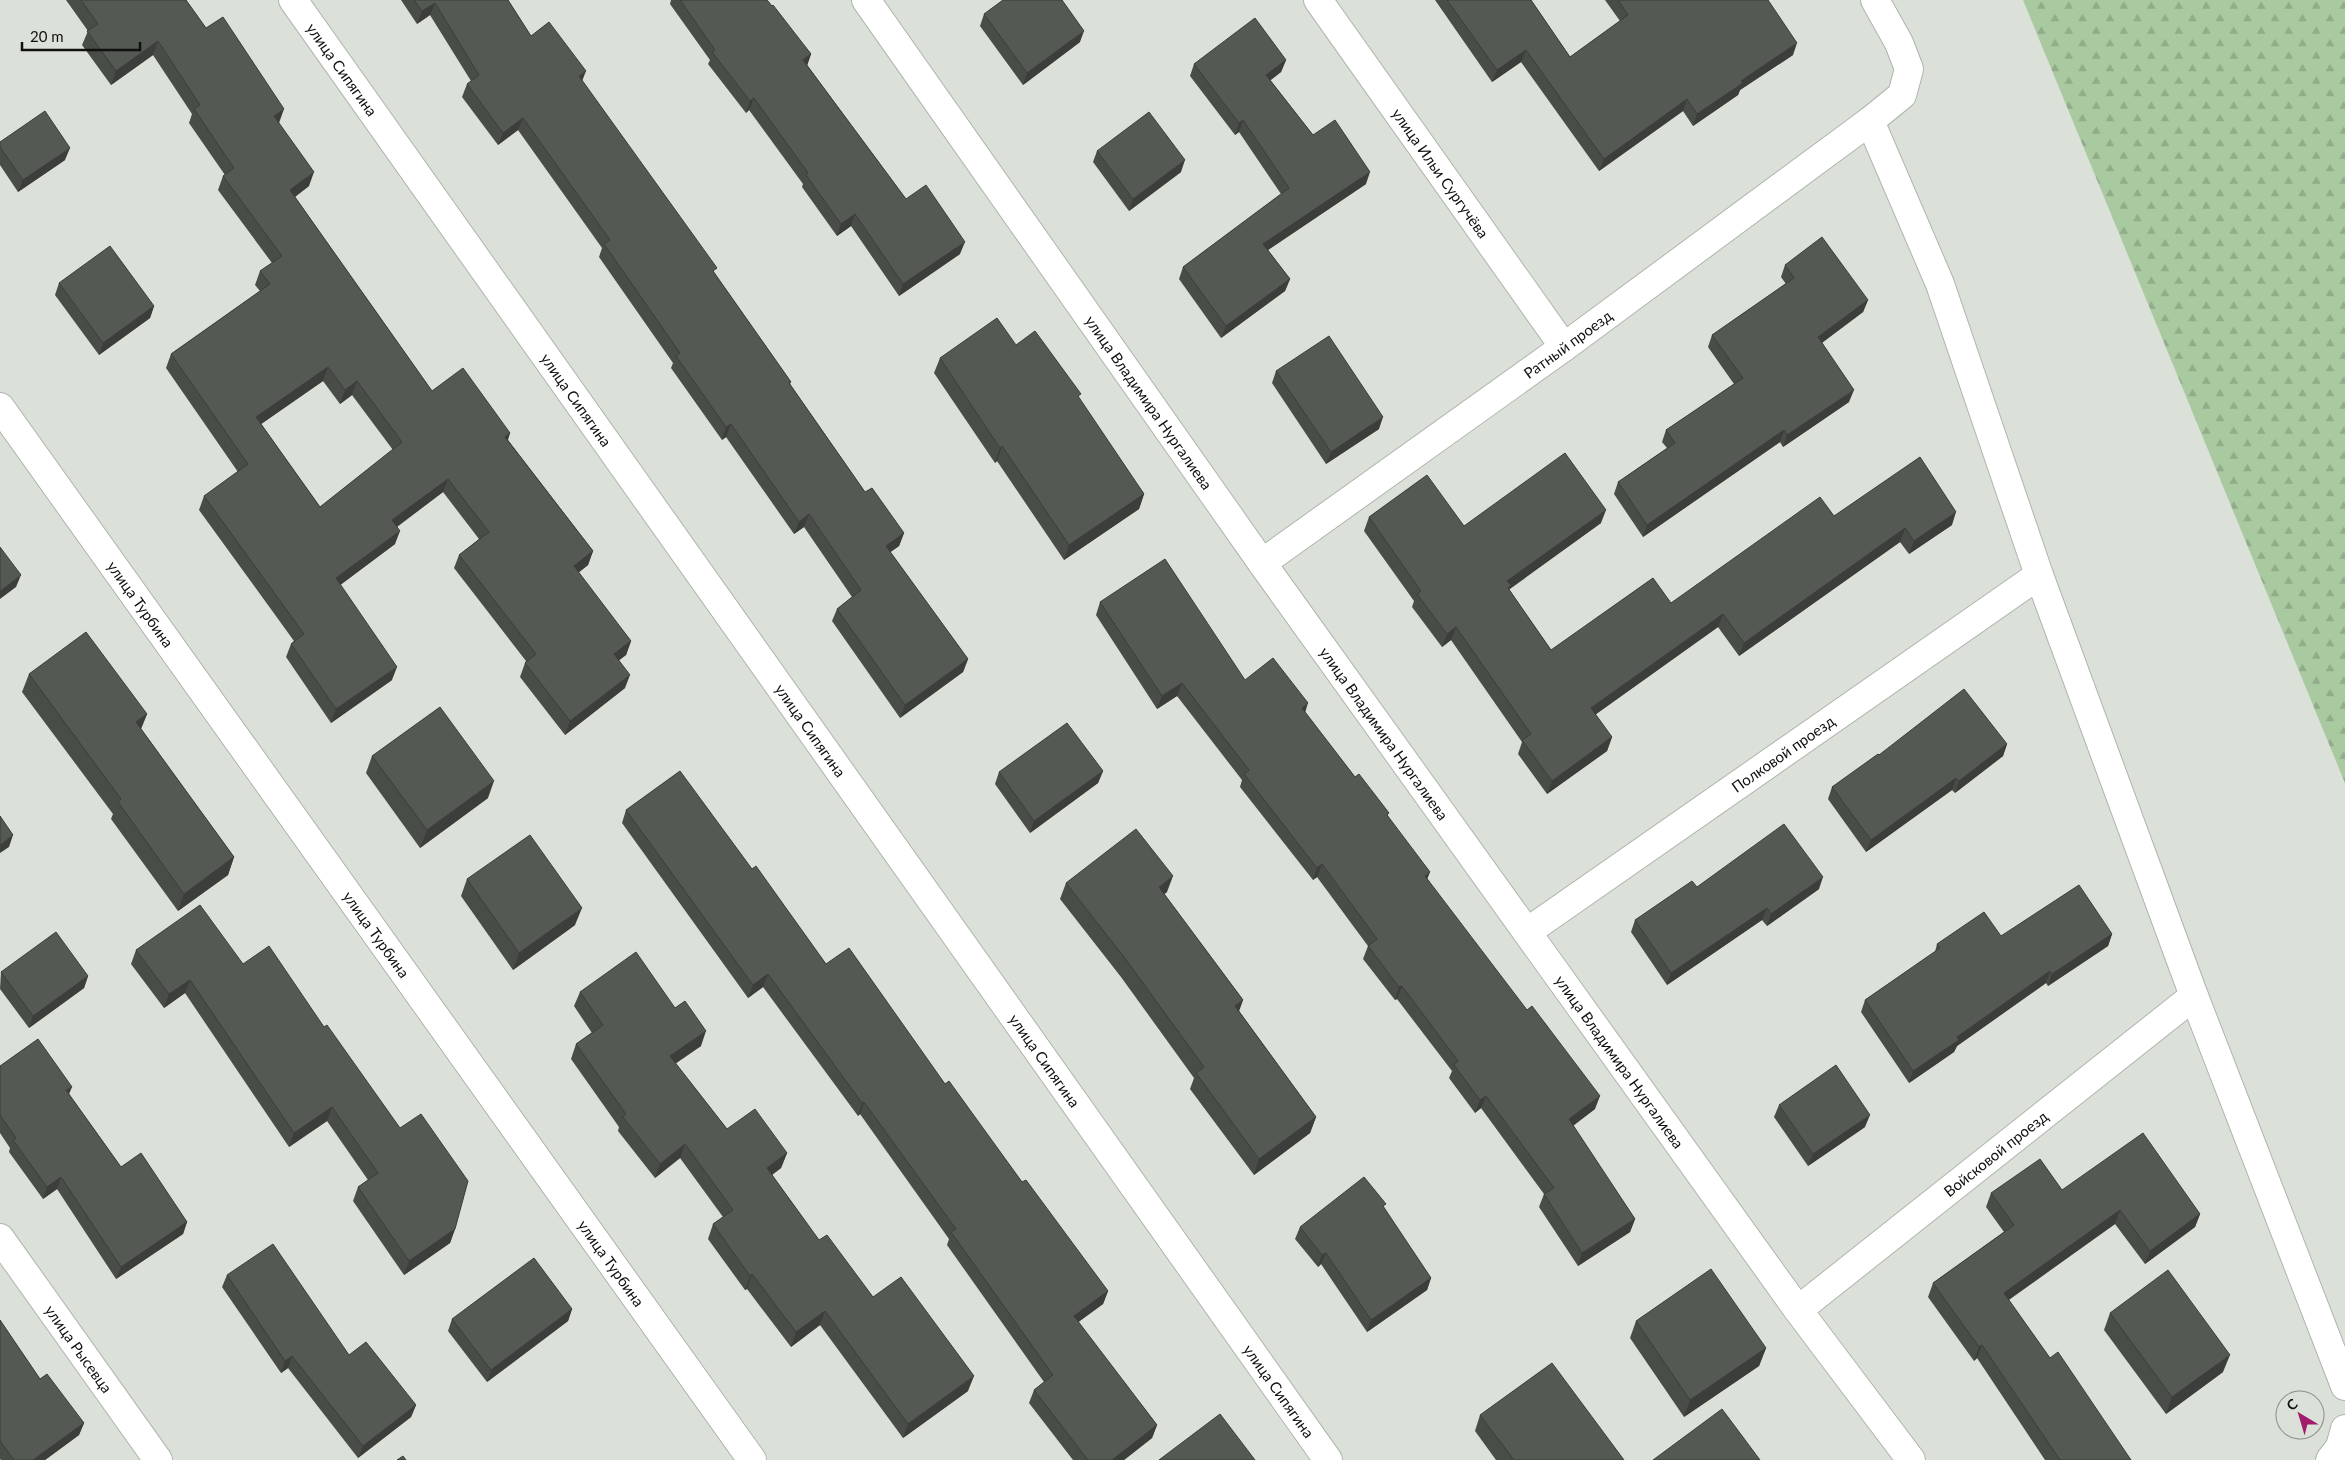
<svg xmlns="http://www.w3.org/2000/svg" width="2345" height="1460" font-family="Lato,sans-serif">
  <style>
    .forest { fill: url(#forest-firs) }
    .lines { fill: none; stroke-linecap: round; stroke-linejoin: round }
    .minor-casing { stroke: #afb5ae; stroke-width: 30 }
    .minor { stroke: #fff; stroke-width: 28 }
    .wall { fill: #484d47; fill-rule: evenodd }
    .shaded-wall { fill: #3b3e3a }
    .building { fill: #545953; stroke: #3b3e3a; fill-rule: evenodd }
    .labels { text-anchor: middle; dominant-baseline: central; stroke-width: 5; stroke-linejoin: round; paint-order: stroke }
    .street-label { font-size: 15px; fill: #0f110f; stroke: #dbe1d9 }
  </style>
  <defs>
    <pattern id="forest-firs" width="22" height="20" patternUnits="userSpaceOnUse" patternTransform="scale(1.25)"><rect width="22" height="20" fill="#a9caa0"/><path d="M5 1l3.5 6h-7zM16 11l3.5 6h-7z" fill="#90ac89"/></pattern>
  </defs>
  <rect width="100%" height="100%" fill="#dbe1d9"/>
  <polygon class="forest" points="2023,0 2345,0 2345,783"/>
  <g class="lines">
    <g class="minor-casing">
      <g id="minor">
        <path id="s1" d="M293,0L1328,1460"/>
        <path id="s2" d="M866,0L1262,563L1798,1310L1911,1460"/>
        <path id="s3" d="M1318,0L1564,347"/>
        <polyline points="1870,121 1940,284 2039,575 2194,996 2345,1386"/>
        <path id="s4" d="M0,407L752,1460"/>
        <path id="s5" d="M1262,563L1564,347L1870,121L1902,95L1909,69L1899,43L1875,0"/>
        <path id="s6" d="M1527,932L2039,575"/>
        <path id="s7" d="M0,1238L158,1460"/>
        <path id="s8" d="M1798,1310L2194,996"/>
        <polyline points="2330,1460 2340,1447 2345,1429"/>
      </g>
    </g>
    <use href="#minor" class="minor"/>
  </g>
  <g class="wall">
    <path d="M66,0H186L206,28L279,123L309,186L295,197L432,391L510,433L508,440L593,551L588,565L578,573L631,641L626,655L619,660L625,688L565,735L520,677L525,663L526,661L454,568L459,555L479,539L443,492L397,527L395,544L340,585L392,680L331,723L286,657L291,644L294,641L199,510L204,496L238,472L166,368L171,354L260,291L255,285L260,271L272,263L218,190L223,176L225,175L189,123L192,114L153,55L111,85L82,45L88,31ZM323,381L340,404L352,395L393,450L320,507L261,424Z"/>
    <polygon points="401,0 508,0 531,36 582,81 715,274 791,382 790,384 865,492 904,533 899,546 890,552 968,659 963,672 900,718 832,621 837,609 852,597 804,527 794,534 726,437 722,440 671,368 673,363 599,257 602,248 518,130 498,145 462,97 467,84 471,81 430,15 417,24"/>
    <polygon points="671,0 767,0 811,54 807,65 906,199 960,254 899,296 851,226 837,236 802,187 803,184 749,110 746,113 708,64 710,60 670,4"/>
    <polygon points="1435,0 1531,0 1570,57 1620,21 1605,0 1768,0 1793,55 1740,90 1738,95 1693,126 1683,111 1599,171 1521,62 1492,82"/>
    <polygon points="984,14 1080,42 1023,85 980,26"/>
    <polygon points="1286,60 1281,72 1270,80 1313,135 1366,184 1268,250 1290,279 1285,291 1221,338 1179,279 1183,267 1281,194 1239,132 1235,135 1190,76 1194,64"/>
    <polygon points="0,142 65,160 18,192 0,165"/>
    <polygon points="1097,151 1181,172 1129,211 1093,162"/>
    <polygon points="1785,265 1868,300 1863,312 1822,343 1849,402 1783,447 1780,442 1643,537 1614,494 1618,482 1667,448 1662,442 1666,430 1734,384 1708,347 1712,335 1786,284 1781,277"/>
    <polygon points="59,283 154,306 150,318 99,355 55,295"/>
    <polygon points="1016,345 1079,399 1144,494 1139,509 1064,560 997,461 995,463 934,373 940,358"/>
    <polygon points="1276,371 1379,429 1326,464 1272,383"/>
    <polygon points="1834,516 1952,525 1909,554 1900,542 1739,656 1718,627 1595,715 1612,737 1607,751 1547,794 1518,754 1522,742 1451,640 1442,647 1412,607 1414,601 1364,531 1369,517 1464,526 1601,523 1510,589 1509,590 1551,650 1671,603"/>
    <polygon points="1100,602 1305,713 1355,777 1388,816 1427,879 1595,1109 1573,1126 1635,1219 1630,1232 1578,1266 1539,1207 1544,1194 1481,1108 1475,1113 1449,1078 1452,1071 1397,999 1395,1000 1363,959 1368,946 1317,877 1313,880 1240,787 1242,780 1177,696 1157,709 1096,615"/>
    <polygon points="29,674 147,714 141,729 234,857 228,875 178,911 111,819 113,814 22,692"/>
    <polygon points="2007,744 2003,756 1955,793 1952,790 1866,852 1828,799 1832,787 1879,755"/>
    <polygon points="372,756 488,798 420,848 366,773"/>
    <polygon points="1103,771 1098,783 1030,833 995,784 999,772"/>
    <polygon points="626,810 752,869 826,964 945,1084 1108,1291 1103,1304 1078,1322 1157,1425 1152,1438 1124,1460 1073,1460 1029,1403 1034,1390 1044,1382 947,1245 949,1239 860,1114 858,1116 763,987 748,998 622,823"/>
    <polygon points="467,879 575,925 513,970 461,896"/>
    <polygon points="1066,883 1167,892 1164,894 1243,1000 1239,1011 1316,1117 1310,1133 1254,1175 1190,1089 1194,1078 1121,977 1060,899"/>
    <polygon points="1697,887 1819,889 1767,926 1762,920 1667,985 1631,932 1635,920"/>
    <polygon points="2112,934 2108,946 2048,986 2046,983 1957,1046 1954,1052 1909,1083 1861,1012 1865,1000 1935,952 1937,944 2001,936"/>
    <polygon points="136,950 243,964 455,1229 450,1243 404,1275 353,1201 358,1187 368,1180 327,1121 289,1147 185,993 164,1008 131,964"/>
    <polygon points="1,972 88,976 84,988 29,1028 0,989"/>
    <polygon points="580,992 701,1046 675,1063 727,1129 787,1153 781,1168 772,1175 819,1240 873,1297 968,1391 903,1438 820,1325 791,1347 747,1289 745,1290 708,1239 713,1224 723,1217 680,1158 655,1178 618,1131 619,1127 571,1059 576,1044 592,1033 574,1006"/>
    <polygon points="0,1066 69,1094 121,1167 187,1222 183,1234 116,1279 57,1189 43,1199 9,1152 10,1148 0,1133"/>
    <polygon points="1779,1105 1865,1127 1808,1166 1774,1117"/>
    <polygon points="2062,1190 2200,1214 2195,1227 2145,1264 2115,1224 2008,1300 2050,1358 2131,1460 2045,1460 1977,1358 1974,1361 1928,1297 1933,1283 2004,1232 1986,1207 1991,1193"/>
    <polygon points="1384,1209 1431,1278 1427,1290 1367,1332 1321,1264 1318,1267 1295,1239 1300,1227"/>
    <polygon points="227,1275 416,1405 411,1417 358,1458 288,1368 281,1373 222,1287"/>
    <polygon points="572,1309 568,1321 487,1382 448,1331 452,1319"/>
    <polygon points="2110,1313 2223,1372 2166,1414 2104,1330"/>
    <polygon points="0,1320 40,1379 84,1423 79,1435 45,1460 1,1460 0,1459"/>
    <polygon points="1636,1321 1766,1348 1759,1366 1684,1417 1630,1338"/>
    <polygon points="1480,1415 1624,1460 1496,1460 1475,1431"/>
  </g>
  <g class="shaded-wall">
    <polygon points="435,3 430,15 417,24 422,11"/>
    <polygon points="1084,31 1080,42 1023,85 1027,73"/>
    <polygon points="158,41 153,55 111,85 116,71"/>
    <polygon points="1797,43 1793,55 1740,90 1738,95 1693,126 1697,114 1741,81"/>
    <polygon points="1526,50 1521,62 1492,82 1497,70"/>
    <polygon points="811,54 807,66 803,60"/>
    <polygon points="1286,60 1281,72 1262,87 1266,75"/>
    <polygon points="586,71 581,84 579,76"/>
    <polygon points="754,98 749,110 746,113 750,101"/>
    <polygon points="1687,99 1683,111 1599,171 1604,159"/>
    <polygon points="284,109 279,123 269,130 274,116"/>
    <polygon points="523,118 518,130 498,145 503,133"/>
    <polygon points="1243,120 1239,132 1235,135 1239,123"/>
    <polygon points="70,148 65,160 18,192 23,180"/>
    <polygon points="1185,160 1181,172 1129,211 1133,199"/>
    <polygon points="314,172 309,186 285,204 290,190"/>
    <polygon points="1370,172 1366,184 1259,256 1263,244"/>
    <polygon points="855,214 851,226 837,236 841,224"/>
    <polygon points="965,242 960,254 899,296 903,284"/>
    <polygon points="1290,279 1285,291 1221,338 1226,326"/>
    <polygon points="1868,300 1863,312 1813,349 1818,337"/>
    <polygon points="154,306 150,318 99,355 103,343"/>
    <polygon points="328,367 323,381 251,431 256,417"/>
    <polygon points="357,381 352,395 340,404 345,390"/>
    <polygon points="1854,390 1849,402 1783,447 1787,435"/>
    <polygon points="1383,417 1379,429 1326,464 1331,452"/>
    <polygon points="731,424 726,437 722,440 726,427"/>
    <polygon points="1784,430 1780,442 1643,537 1647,525"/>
    <polygon points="510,433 505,447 505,437"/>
    <polygon points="1002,446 997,461 995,463 1000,448"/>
    <polygon points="448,479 443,492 387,534 392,520"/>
    <polygon points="1144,494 1139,509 1064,560 1069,545"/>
    <polygon points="1606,510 1601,523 1509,589 1506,599 1507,581"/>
    <polygon points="1956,512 1952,525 1909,554 1914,541"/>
    <polygon points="809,514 804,527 794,534 799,522"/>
    <polygon points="1905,528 1900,542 1739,656 1744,643"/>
    <polygon points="400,531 395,544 331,592 336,578"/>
    <polygon points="904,533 899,546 881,559 886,546"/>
    <polygon points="593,551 588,565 569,580 574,566"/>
    <polygon points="21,575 16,587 0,599 0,591"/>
    <polygon points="1723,614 1718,627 1586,721 1591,708"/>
    <polygon points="1456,627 1451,640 1442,647 1447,634"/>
    <polygon points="631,641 626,655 609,668 614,654"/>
    <polygon points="968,659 963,672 900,718 905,705"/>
    <polygon points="397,667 392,680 331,723 336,709"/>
    <polygon points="630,675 625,688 565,735 570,721"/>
    <polygon points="1182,683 1177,696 1157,709 1162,696"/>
    <polygon points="1308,703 1304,716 1302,708"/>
    <polygon points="147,714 140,731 136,722"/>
    <polygon points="1612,737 1607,751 1547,794 1552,781"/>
    <polygon points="2007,744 2003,756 1955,793 1959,781"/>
    <polygon points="1103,771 1098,783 1030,833 1034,821"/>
    <polygon points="1956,778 1952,790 1866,852 1871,840"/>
    <polygon points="494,781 488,798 420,848 427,830"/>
    <polygon points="13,835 9,847 0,853 0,845"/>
    <polygon points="234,857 228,875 178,911 184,894"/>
    <polygon points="1322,864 1317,877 1313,880 1317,868"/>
    <polygon points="1430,872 1425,885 1425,876"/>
    <polygon points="1173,876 1167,892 1153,903 1159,887"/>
    <polygon points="1823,877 1819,889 1767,926 1771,914"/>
    <polygon points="582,908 575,925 513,970 519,953"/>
    <polygon points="1767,908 1762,920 1667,985 1671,973"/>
    <polygon points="2112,934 2108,946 2048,986 2052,974"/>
    <polygon points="2050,971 2046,983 1957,1046 1954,1052 1909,1083 1913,1071 1957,1037"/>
    <polygon points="768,974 763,987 748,998 753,985"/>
    <polygon points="88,976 84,988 29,1028 33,1016"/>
    <polygon points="190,980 185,993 164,1008 169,994"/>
    <polygon points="1402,986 1397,999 1395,1000 1399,987"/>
    <polygon points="1243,1000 1237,1016 1235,1006"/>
    <polygon points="706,1031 701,1046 665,1071 670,1056"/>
    <polygon points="72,1087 67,1099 66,1090"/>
    <polygon points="1486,1096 1481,1108 1475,1113 1480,1100"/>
    <polygon points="1600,1096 1595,1109 1564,1132 1569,1119"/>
    <polygon points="864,1102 860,1114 858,1116 862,1103"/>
    <polygon points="332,1107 327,1121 289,1147 294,1133"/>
    <polygon points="1870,1115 1865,1127 1808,1166 1813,1154"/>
    <polygon points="1316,1117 1310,1133 1254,1175 1259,1159"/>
    <polygon points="685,1144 680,1158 655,1178 660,1164"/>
    <polygon points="787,1153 781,1168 761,1183 767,1168"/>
    <polygon points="61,1177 57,1189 43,1199 47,1187"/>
    <polygon points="2120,1210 2115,1224 1999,1307 2004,1293"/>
    <polygon points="2200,1214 2195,1227 2145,1264 2150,1251"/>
    <polygon points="1635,1219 1630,1232 1578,1266 1582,1253"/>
    <polygon points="187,1222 183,1234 116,1279 121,1267"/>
    <polygon points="455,1229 450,1243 404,1275 409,1261"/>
    <polygon points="1326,1253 1321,1264 1318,1267 1322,1255"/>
    <polygon points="752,1274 747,1289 745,1290 750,1276"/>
    <polygon points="1431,1278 1427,1290 1367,1332 1371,1320"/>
    <polygon points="1108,1291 1103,1304 1069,1329 1074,1316"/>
    <polygon points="572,1309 568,1321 487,1382 491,1370"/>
    <polygon points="825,1311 820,1325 791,1347 796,1332"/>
    <polygon points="1982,1345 1977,1358 1974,1361 1979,1347"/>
    <polygon points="1766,1348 1759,1366 1684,1417 1690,1400"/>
    <polygon points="2230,1355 2223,1372 2166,1414 2172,1397"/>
    <polygon points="292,1356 288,1368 281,1373 285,1361"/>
    <polygon points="974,1376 968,1391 903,1438 908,1424"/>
    <polygon points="416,1405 411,1417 358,1458 363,1446"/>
    <polygon points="84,1423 79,1435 45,1460 33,1460"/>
    <polygon points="1157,1425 1152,1438 1124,1460 1112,1460"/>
  </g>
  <g class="building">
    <path d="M81,0H186L206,28L223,17L284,109L274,116L314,172L290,190L432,391L463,368L510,433L505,437L593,551L574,566L631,641L614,654L630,675L570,721L525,663L536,654L459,555L489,532L448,479L392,520L400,531L336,578L397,667L336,709L291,644L304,634L204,496L248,464L171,354L270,284L260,271L282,256L223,176L234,168L194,109L200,105L158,41L116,71L87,31L98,24ZM328,367L345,390L357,381L402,442L320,507L256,417Z"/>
    <polygon points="414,0 508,0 531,36 549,22 586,71 579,76 717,268 713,271 791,382 789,383 865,492 872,488 904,533 886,546 968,659 905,705 837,609 861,590 809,514 799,522 731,424 726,427 676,356 680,353 604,244 610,240 523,118 503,133 467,84 479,75 435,3 422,11"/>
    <polygon points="680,0 767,0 772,6 773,5 811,54 803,60 906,199 926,185 965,242 903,284 855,214 841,224 806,175 808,173 754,98 750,101 712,52 715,50"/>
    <polygon points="1003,0 1062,0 1084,31 1027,73 984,14"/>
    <polygon points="1447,0 1531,0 1570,57 1628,15 1618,0 1768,0 1797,43 1741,81 1743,83 1697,114 1687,99 1604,159 1526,50 1497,70"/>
    <polygon points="1255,18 1286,60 1266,75 1313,135 1335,120 1370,172 1263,244 1290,279 1226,326 1183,267 1289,188 1243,120 1239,123 1194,64"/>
    <polygon points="45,111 70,148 23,180 0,147 0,142"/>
    <polygon points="1149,112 1185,160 1133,199 1097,151"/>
    <polygon points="1822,237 1868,300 1818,337 1854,390 1787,435 1784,430 1647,525 1618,482 1675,443 1666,430 1743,378 1712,335 1794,278 1785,265"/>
    <polygon points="110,246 154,306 103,343 59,283"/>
    <polygon points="997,318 1016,345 1035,331 1081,394 1078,396 1144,494 1069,545 1002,446 1000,448 940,358"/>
    <polygon points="1329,336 1383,417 1331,452 1276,371"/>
    <polygon points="1565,453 1606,510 1507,581 1511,585 1508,588 1551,650 1653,578 1671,603 1820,497 1834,516 1920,457 1956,512 1914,541 1905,528 1744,643 1723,614 1591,708 1612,737 1552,781 1522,740 1531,734 1456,627 1447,634 1417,594 1421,591 1369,517 1427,475 1464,526"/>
    <polygon points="0,547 21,575 0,591"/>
    <polygon points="1165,559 1245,680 1273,658 1308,703 1302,708 1355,777 1359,774 1389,813 1387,815 1430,872 1425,876 1527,1010 1532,1006 1600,1096 1569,1119 1635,1219 1582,1253 1544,1194 1554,1188 1486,1096 1480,1100 1454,1065 1458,1061 1402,986 1399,987 1368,946 1377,939 1322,864 1317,868 1244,774 1249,770 1182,683 1162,696 1100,602"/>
    <polygon points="86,632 147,714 136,722 234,857 184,894 118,802 121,799 29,674"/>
    <polygon points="1964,689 2007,744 1959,781 1956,778 1871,840 1832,787 1878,754 1879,755"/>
    <polygon points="440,707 494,781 427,830 372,756"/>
    <polygon points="1067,723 1103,771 1034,821 999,772"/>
    <polygon points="680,771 752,869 756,866 826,964 849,948 945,1084 949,1081 1022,1182 1026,1180 1108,1291 1074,1316 1157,1425 1112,1460 1088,1460 1034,1390 1053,1375 951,1232 956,1229 864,1102 862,1103 768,974 753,985 626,810"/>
    <polygon points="0,816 13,835 0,845"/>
    <polygon points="1784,824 1823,877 1771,914 1767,908 1671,973 1635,920 1692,881 1697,887"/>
    <polygon points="1136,829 1173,876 1159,887 1243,1000 1235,1006 1316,1117 1259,1159 1196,1073 1204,1067 1127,961 1066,883"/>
    <polygon points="530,835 582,908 519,953 467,879"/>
    <polygon points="2079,885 2112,934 2052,974 2050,971 1957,1037 1959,1040 1913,1071 1865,1000 1940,948 1937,944 1984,912 2001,936"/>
    <polygon points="200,905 243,964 269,946 324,1027 327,1025 400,1128 421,1114 468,1181 455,1229 409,1261 358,1187 378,1173 332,1107 294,1133 190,980 169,994 136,950"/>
    <polygon points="56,932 88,976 33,1016 1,972"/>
    <polygon points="636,952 675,1008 685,1001 706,1031 670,1056 727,1129 755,1109 787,1153 767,1168 819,1240 827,1235 873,1297 901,1277 974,1376 908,1424 825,1311 796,1332 752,1274 750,1276 713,1224 733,1210 685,1144 660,1164 623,1117 626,1114 576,1044 603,1025 580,992"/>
    <polygon points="38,1039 72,1087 66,1090 121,1167 141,1153 187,1222 121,1267 61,1177 47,1187 13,1140 16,1138 0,1115 0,1066"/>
    <polygon points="1836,1065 1870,1115 1813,1154 1779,1105"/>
    <polygon points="2143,1133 2200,1214 2150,1251 2120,1210 2004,1293 2050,1358 2058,1352 2131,1460 2060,1460 1982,1345 1979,1347 1933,1283 2014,1225 1991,1193 2040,1159 2062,1190"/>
    <polygon points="1364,1177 1386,1204 1383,1206 1431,1278 1371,1320 1326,1253 1322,1255 1300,1227"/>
    <polygon points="273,1244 349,1355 366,1342 416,1405 363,1446 292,1356 285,1361 227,1275"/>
    <polygon points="534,1258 572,1309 491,1370 452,1319"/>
    <polygon points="1711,1269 1766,1348 1690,1400 1636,1321"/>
    <polygon points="2168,1270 2230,1355 2172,1397 2110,1313"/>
    <polygon points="0,1320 40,1379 47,1374 84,1423 33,1460 14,1460 0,1441"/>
    <polygon points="1552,1363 1624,1460 1514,1460 1480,1415"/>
    <polygon points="1722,1409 1760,1460 1653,1460"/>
    <polygon points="1220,1414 1255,1460 1159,1460"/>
    <polygon points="403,1456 406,1460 397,1460"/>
  </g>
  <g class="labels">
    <g class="street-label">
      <text stroke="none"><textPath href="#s1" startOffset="85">улица Сипягина</textPath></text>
      <text stroke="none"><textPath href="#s3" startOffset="212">улица Ильи Сургучёва</textPath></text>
      <text stroke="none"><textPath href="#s5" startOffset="376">Ратный проезд</textPath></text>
      <text stroke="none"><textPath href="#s1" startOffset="490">улица Сипягина</textPath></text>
      <text stroke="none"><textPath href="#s2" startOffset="492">улица Владимира Нургалиева</textPath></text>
      <text stroke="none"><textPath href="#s4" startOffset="242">улица Турбина</textPath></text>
      <text stroke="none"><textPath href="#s1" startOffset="895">улица Сипягина</textPath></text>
      <text stroke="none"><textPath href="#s2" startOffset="898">улица Владимира Нургалиева</textPath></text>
      <text stroke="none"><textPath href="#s6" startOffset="312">Полковой проезд</textPath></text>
      <text stroke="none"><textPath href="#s4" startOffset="648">улица Турбина</textPath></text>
      <text stroke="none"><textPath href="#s1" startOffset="1300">улица Сипягина</textPath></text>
      <text stroke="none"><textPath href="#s2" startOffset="1302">улица Владимира Нургалиева</textPath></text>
      <text stroke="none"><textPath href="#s8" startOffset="252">Войсковой проезд</textPath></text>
      <text stroke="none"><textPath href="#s4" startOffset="1052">улица Турбина</textPath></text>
      <text stroke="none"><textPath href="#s7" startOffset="136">улица Рысевца</textPath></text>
      <text stroke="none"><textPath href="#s1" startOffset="1705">улица Сипягина</textPath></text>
    </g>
  </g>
  <g transform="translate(2300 1415) rotate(322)"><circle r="24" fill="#dbe1d9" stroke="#898e88"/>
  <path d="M0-4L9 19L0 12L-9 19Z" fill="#a21e6d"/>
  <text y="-8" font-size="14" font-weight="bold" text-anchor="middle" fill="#0f110f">С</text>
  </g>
  <path d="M22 42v8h118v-8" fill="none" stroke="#0f110f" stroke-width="2.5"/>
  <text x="30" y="42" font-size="15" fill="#0f110f" stroke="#dbe1d9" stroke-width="4" paint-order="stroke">20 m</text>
</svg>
